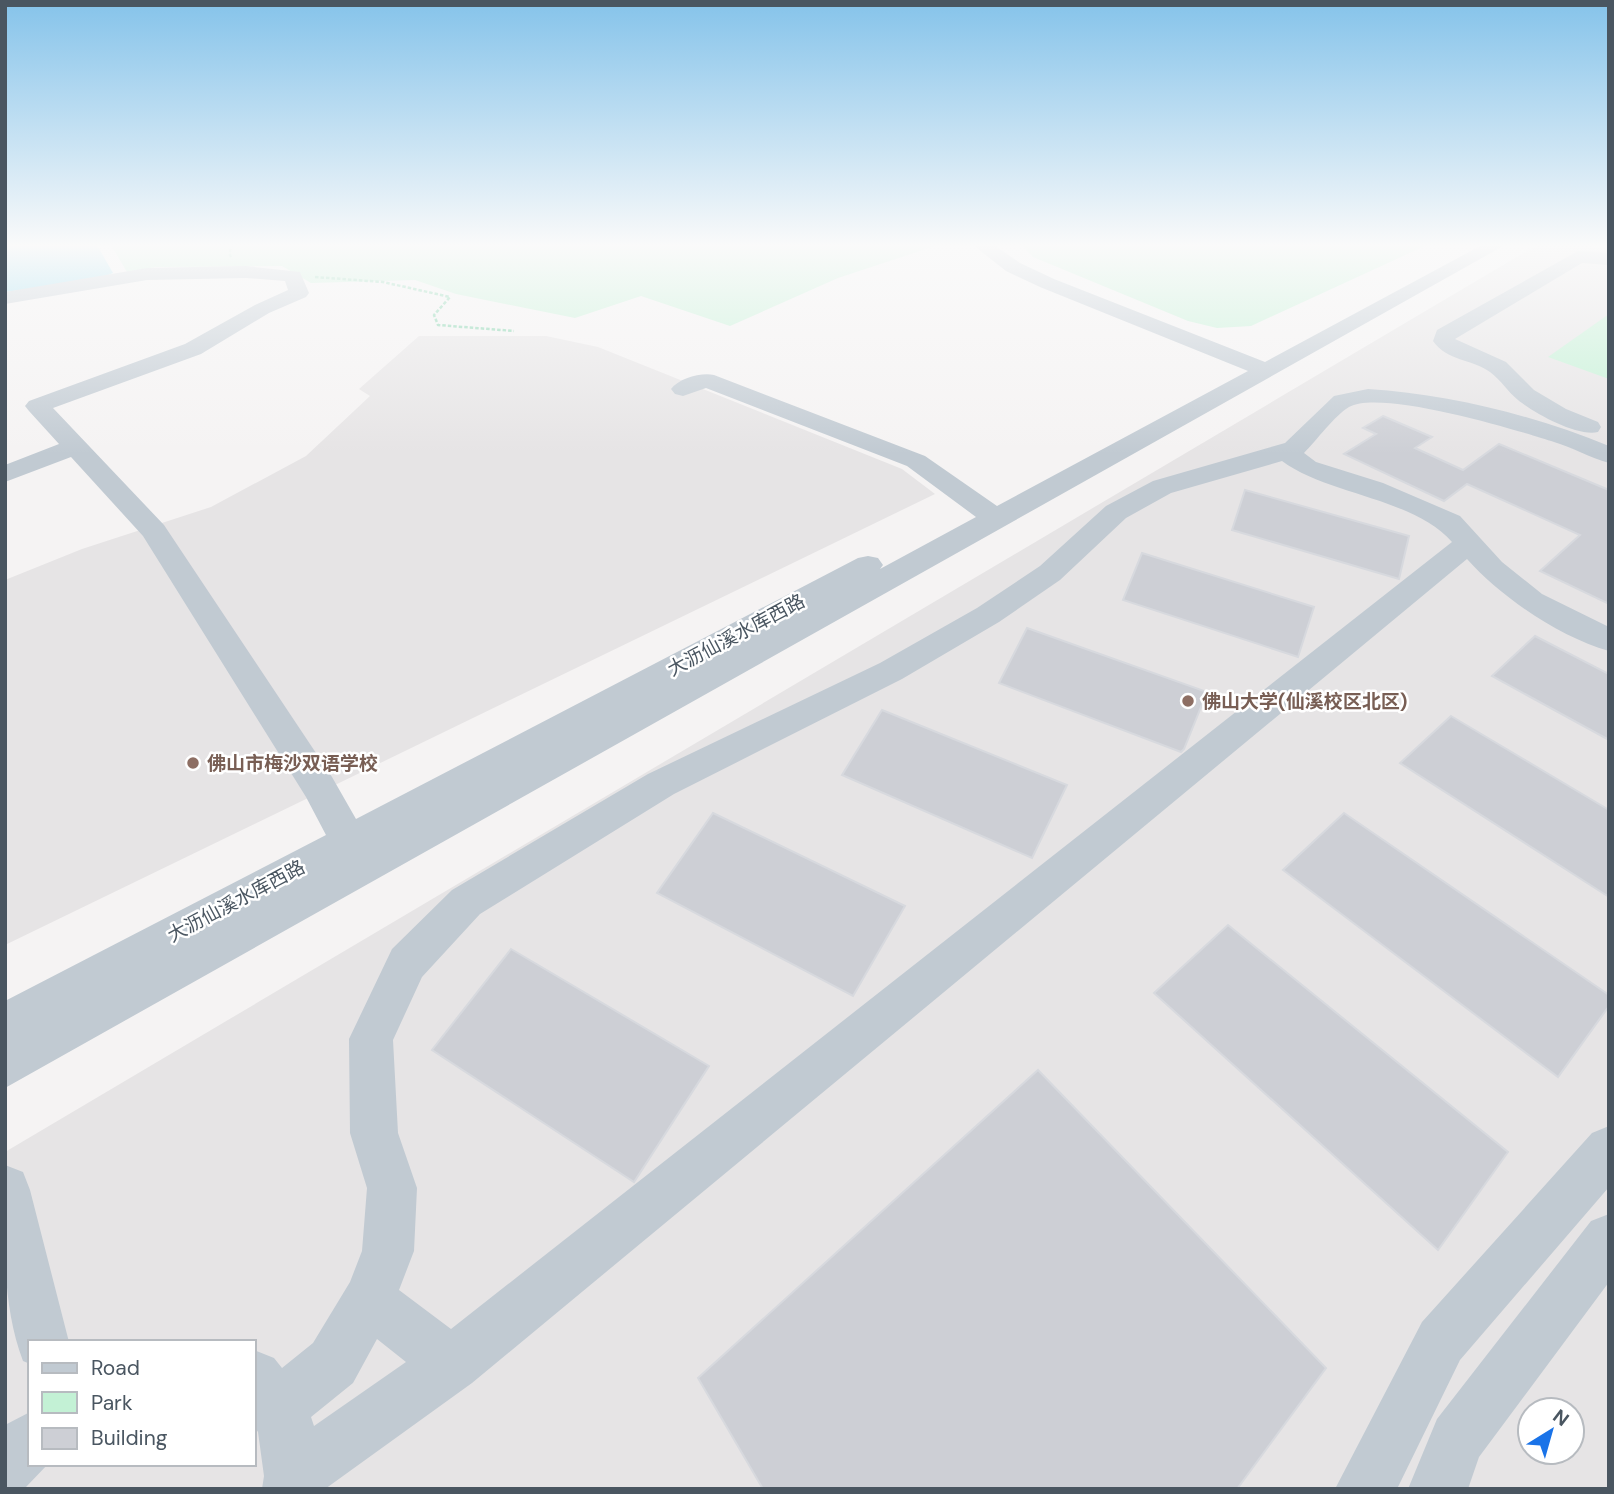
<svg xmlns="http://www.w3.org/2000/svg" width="1614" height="1494" font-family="'DM Sans','Noto Sans SC',sans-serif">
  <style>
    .education { fill: #e6e4e5; fill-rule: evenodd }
    .green { fill: #c3f1d5 }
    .water { fill: #90daee }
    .building { fill: #cdcfd5; stroke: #d7d9de; stroke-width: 2 }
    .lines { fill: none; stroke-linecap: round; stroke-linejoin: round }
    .path { stroke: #7ad0a6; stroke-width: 2.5; stroke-dasharray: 3.5 2; stroke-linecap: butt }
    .minor { fill: #c1cad2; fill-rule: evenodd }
    .education-dot { fill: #8d6e63; stroke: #fff; stroke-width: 2.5 }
    .labels { text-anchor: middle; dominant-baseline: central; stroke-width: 5; stroke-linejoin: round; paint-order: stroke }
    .street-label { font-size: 19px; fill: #4a5661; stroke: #fff }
    .education-label { font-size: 19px; font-weight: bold; fill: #785e54; stroke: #fff; text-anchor: start }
  </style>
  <rect width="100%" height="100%" fill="#f5f3f3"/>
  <g class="education">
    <path d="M1537,245H1586L1609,250V1489H5V1152ZM30,1342H254V1464H30ZM1530,1410H1572V1452H1530Z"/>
    <polygon points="419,336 546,336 598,347 902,469 935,494 5,945 5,580 82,549 211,507 306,456 370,396 359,389"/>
  </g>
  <g class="green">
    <polygon points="111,245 938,245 838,278 730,326 641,296 575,318 456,294 415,280 311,283 282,266 156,267 127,272"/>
    <polygon points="1022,245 1427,245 1251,326 1217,328 1188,321 1033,257"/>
    <polygon points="1609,314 1609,379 1548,357"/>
  </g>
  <polygon class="water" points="5,245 97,245 113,273 96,280 5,292"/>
  <g class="building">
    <polygon points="1383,416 1432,437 1415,448 1463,470 1499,444 1609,490 1609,604 1540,571 1580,535 1467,484 1444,501 1344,454 1376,434 1363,428"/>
    <polygon points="1245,490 1409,536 1399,579 1232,530"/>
    <polygon points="1142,553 1314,607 1298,657 1123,600"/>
    <polygon points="1027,628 1207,692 1184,749 1181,752 999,683"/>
    <polygon points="1535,636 1609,674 1609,740 1492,676"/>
    <polygon points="882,710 1067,785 1032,858 842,775"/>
    <polygon points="1451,716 1609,810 1609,897 1400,763"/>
    <polygon points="713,813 905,906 853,996 657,893"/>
    <polygon points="1344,813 1609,995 1609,1006 1558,1077 1283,870"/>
    <polygon points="1228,925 1508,1152 1438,1250 1154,993"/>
    <polygon points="511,949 709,1066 634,1182 432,1050"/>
    <polygon points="1038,1070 1326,1368 1237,1489 763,1489 698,1378"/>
  </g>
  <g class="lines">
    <g class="path">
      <polyline points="231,257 229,253 233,245"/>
      <polyline points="315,277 383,282 450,297 434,315 438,325 514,331"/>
    </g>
    <g class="minor">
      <path d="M973,245H994L1020,263L1054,279L1265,362L1482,245H1505L5,1088V1001L326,835L306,797L143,536L71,457L5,482V465L59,444L29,411L25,406L29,401L185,344L255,305L288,290L285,281L246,278L147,280L5,304V292L147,268L246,266L300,272L309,293L306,297L269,313L201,354L53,408L164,525L332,777L356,819L858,558L868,556L878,558L883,565L880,569L976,517L907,466L706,388L683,396L675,394L671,389C679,378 702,372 714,375L925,456L997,506L1248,371L1040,287L1006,271Z"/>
      <path d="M1578,251L1609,253V265L1582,263L1455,339L1506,362L1534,390L1566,409L1598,422L1601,427L1598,432C1577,437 1534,413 1518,400C1508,392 1501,380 1490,372C1472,359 1447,361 1433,341L1437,330Z"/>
      <path d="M1368,389C1449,394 1533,415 1609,446V463C1590,458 1572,447 1554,442C1517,430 1381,389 1349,407C1335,415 1316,441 1304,453L1316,462L1383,483L1460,516L1502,562L1542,594L1609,627V651C1559,637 1501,597 1467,559L472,1383L325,1489H262L264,1476L258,1432L254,1426V1350L274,1358L282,1368L313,1343L350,1282L362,1251L367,1188L350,1133L349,1039L392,949L452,890L648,774L880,663L977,608L1040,566L1106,506L1153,481L1285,443L1334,396ZM1282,461C1328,495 1414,498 1452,542L451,1329L399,1290L414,1251L417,1188L398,1133L393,1040L422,977L480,914L674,794L902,679L999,622L1060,580L1126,518L1171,493ZM377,1339L406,1362L314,1426L311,1417L353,1383Z"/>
      <polygon points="1609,1126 1609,1187 1460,1360 1397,1489 1335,1489 1422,1322 1592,1133"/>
      <path d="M5,1165L23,1172L30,1190L69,1342H30V1364L23,1361C0,1300 5,1231 5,1165Z"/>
      <polygon points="1609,1214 1609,1282 1479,1457 1468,1489 1408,1489 1437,1419 1591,1221"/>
      <polygon points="30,1412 30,1464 48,1464 26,1487 5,1489 5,1425"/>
    </g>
  </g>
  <linearGradient id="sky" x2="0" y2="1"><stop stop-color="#85c3ea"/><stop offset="0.54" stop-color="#fafafa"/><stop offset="1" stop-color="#fafafa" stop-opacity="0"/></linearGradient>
  <rect width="1614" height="454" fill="url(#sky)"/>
  <g class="education-dot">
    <circle cx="1188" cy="701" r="7"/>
    <circle cx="193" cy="763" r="7"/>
  </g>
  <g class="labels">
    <g class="street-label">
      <text transform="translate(736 635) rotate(-28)">大沥仙溪水库西路</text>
      <text transform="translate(236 901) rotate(-28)">大沥仙溪水库西路</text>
    </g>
    <g class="education-label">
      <text x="1202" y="701">佛山大学(仙溪校区北区)</text>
      <text x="207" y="763">佛山市梅沙双语学校</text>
    </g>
  </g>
  <rect width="1614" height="1494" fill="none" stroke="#4a5661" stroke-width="14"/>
  <rect x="28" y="1340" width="228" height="126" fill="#ffffff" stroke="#b7bbc0" stroke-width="2"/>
  <rect x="42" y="1363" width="35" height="10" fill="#c1cad2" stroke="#b7bbc0" stroke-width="2"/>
  <text x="91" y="1375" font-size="21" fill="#4a5661">Road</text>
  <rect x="42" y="1392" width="35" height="21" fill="#c3f1d5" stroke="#b7bbc0" stroke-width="2"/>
  <text x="91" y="1410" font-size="21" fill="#4a5661">Park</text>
  <rect x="42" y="1428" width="35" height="21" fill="#cdcfd5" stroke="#b7bbc0" stroke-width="2"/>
  <text x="91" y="1445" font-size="21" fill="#4a5661">Building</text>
  <g transform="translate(1551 1431) rotate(37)"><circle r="33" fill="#ffffff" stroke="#b7bbc0" stroke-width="2"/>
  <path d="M0-5L12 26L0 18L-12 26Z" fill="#1a73e8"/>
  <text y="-10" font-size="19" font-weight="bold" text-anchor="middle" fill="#4a5661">N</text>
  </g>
</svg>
